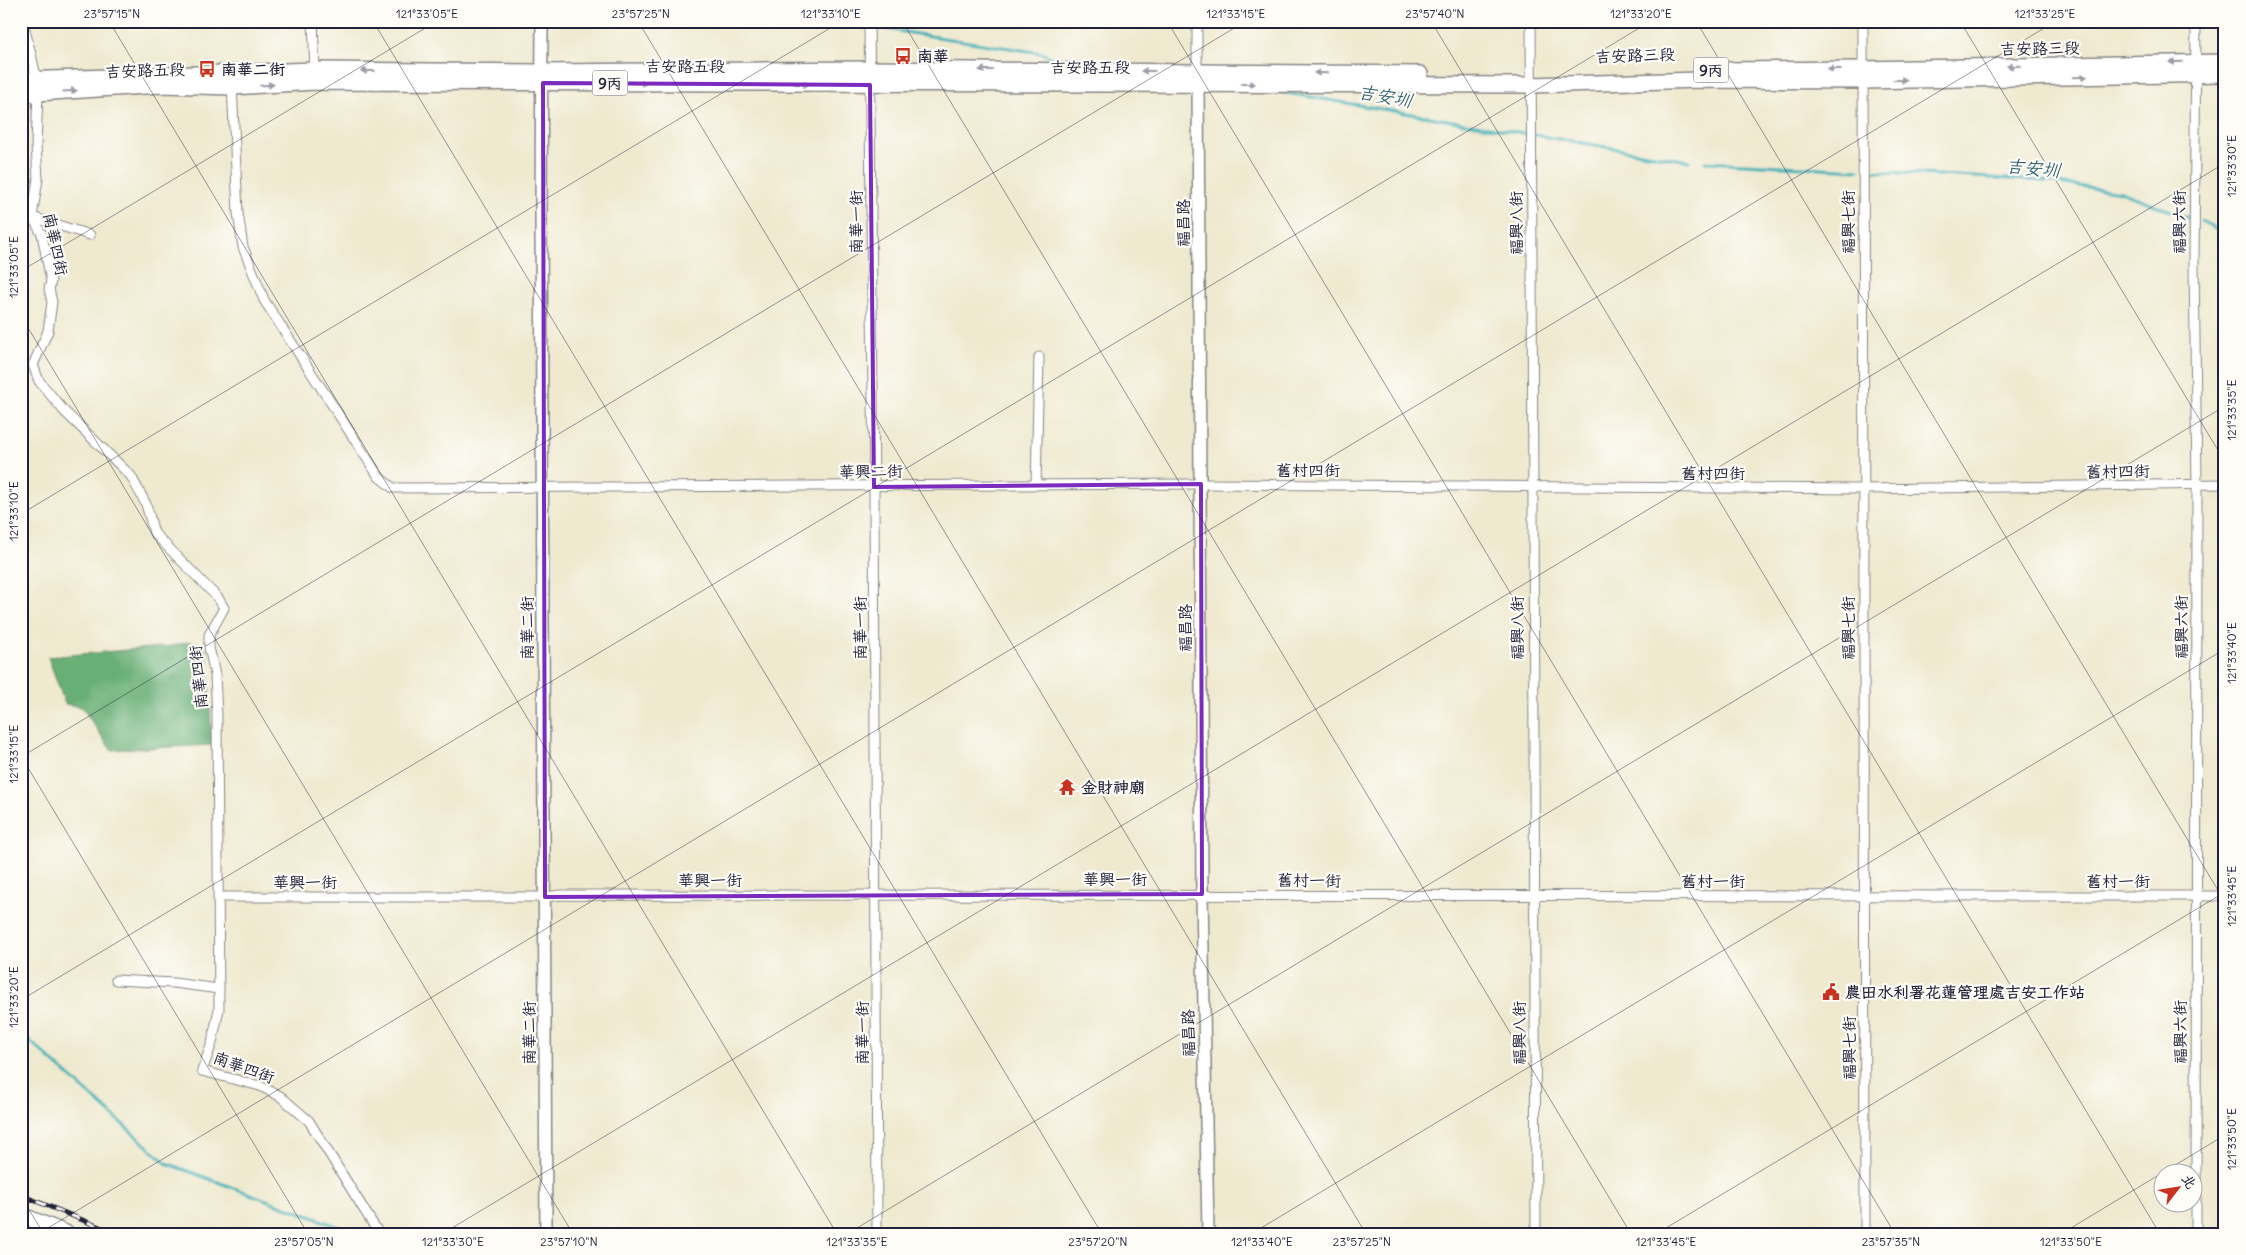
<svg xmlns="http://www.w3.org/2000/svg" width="2246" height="1255" font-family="Delius,'LXGW WenKai TC',sans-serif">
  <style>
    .forest { fill: #68af74; stroke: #456858 }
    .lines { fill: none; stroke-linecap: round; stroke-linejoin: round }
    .stream { stroke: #40b0b8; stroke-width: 3 }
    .minor-casing { stroke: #888685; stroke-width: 11 }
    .tertiary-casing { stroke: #888685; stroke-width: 14 }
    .primary-casing { stroke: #888685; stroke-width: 18 }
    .minor { stroke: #fff; stroke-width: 9 }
    .tertiary { stroke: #fff; stroke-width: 11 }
    .primary { stroke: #fff; stroke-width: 15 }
    .rail-casing { stroke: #22223b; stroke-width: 5 }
    .rail { stroke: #fdfcf7; stroke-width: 3; stroke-dasharray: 9; stroke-linecap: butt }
    .oneway { fill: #9c9ca7 }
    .marked { fill: none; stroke: #7b2cbf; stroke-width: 4; stroke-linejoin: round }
    .ticks { fill: none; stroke: #22223b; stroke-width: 1; stroke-opacity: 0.45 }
    .labels { text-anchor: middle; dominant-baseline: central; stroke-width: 4.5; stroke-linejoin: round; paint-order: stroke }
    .shield { fill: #fdfcf7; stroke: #646373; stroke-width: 1 }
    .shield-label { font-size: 15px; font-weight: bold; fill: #22223b }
    .street-label { font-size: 16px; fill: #22223b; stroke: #fdfcf7 }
    .poi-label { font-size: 16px; font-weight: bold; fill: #22223b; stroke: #fdfcf7; text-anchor: start }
    .water-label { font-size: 18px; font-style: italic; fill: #306273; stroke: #fdfcf7 }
    .neatline { fill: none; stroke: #22223b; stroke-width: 2 }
    .ticks-label { font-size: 12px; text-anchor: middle; fill: #22223b }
  </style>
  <rect width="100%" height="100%" fill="#fdfcf7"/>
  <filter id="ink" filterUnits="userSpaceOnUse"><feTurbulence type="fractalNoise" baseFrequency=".02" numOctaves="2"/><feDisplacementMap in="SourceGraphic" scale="10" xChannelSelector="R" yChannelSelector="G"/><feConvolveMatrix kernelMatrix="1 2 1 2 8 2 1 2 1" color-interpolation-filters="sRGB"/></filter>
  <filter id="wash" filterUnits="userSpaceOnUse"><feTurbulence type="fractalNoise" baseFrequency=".0096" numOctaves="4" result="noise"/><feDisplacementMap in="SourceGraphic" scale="20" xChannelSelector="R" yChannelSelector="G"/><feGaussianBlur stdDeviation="1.12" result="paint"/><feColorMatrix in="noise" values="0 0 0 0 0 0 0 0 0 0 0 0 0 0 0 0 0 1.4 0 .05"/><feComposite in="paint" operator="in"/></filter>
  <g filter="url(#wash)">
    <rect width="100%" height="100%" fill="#efe9cf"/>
    <polygon class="forest" points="188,642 197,643 207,651 212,745 111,750 82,707 65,704 48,657 172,646"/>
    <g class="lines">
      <g class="stream">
        <polyline points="836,21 862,25"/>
        <polyline points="878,28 1042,53 1052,58"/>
        <polyline points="1275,91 1689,161"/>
        <polyline points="1705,162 1859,170"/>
        <polyline points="1870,171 2044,181 2121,192 2189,218"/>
        <polyline points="2201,221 2225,233"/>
        <polyline points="21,1033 166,1163 356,1233"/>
      </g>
    </g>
  </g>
  <g filter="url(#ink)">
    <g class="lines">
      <g class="minor-casing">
        <g id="minor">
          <polyline points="23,21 37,80 38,93 36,145 38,179 32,217 42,234 51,281 49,289 52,302 48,331 33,365 39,381 64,411 131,476 146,504 154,533 218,598 224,608 209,635 209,647 215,675 217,716 219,1009 212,1043 202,1071 260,1086 280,1096 309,1121 376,1229 376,1234"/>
          <polyline points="313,21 315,73"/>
          <polyline points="869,21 874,487 877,1234"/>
          <polyline points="1531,21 1536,1234"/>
          <polyline points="1863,21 1865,1234"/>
          <polyline points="1197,71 1197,21"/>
          <polyline points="232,84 238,213 243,247 264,300 379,477 393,488 1201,484 1862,489 2225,484"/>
          <polyline points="21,216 32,217 90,235"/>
          <polyline points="1036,485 1039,357"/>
          <polyline points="218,897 545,897 561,895 2225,896"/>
          <polyline points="116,980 174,983 219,989"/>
          <polyline points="2196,1234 2197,485 2194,264 2196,21"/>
        </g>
      </g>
      <g class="tertiary-casing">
        <g id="tertiary">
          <polyline points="542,21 541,211 546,1234"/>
          <polyline points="1198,78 1202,894 1208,1234"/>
        </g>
      </g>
      <g class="primary-casing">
        <g id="primary">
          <polyline points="1720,70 1863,69 2225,62"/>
          <polyline points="21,80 315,70 543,72 869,69 1420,74"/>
          <polyline points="21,94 161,85 232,87 315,82 1530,85 1700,80 1863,81 2225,74"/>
          <polyline points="21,1215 68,1234"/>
          <polyline points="21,1233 22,1234"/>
        </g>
      </g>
      <use href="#minor" class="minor"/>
      <use href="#tertiary" class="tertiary"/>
      <use href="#primary" class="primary"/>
      <g class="rail-casing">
        <polyline id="rail" points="21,1195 117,1234"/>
      </g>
      <use href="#rail" class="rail"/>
    </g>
    <defs><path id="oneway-solid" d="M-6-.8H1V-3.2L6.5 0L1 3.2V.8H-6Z" transform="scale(1.25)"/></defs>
    <g class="oneway">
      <use href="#oneway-solid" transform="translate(2176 62) rotate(179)"/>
      <use href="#oneway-solid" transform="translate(2014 66) rotate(179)"/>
      <use href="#oneway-solid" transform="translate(1834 69) rotate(180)"/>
      <use href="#oneway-solid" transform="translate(986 70) rotate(-180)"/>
      <use href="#oneway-solid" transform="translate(368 71) rotate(-180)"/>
      <use href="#oneway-solid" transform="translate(1148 71) rotate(-180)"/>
      <use href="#oneway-solid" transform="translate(1321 73) rotate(-179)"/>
      <use href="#oneway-solid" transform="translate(2080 77) rotate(-1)"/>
      <use href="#oneway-solid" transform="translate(1900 80) rotate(-1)"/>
      <use href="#oneway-solid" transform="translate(640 83)"/>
      <use href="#oneway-solid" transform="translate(802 84)"/>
      <use href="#oneway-solid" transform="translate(1248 84)"/>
      <use href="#oneway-solid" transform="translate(267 85) rotate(-3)"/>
      <use href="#oneway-solid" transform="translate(70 91) rotate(-4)"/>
    </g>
  </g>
  <path class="marked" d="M543,83L870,85L874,487L1201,484L1202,894L545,897Z"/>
  <path class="ticks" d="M109,21L837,1234M373,21L1102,1234M638,21L1366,1234M902,21L1631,1234M1167,21L1895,1234M1431,21L2160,1234M1696,21L2225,902M1960,21L2225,462M21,28L33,21M21,271L437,21M21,316L573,1234M21,514L842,21M21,756L308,1234M21,757L1246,21M21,1000L1651,21M21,1197L44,1234M38,1234L2056,21M442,1234L2225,163M847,1234L2225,406M1251,1234L2225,649M1656,1234L2225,892M2061,1234L2225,1135"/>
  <defs>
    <g id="bus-bare" transform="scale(1.35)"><path d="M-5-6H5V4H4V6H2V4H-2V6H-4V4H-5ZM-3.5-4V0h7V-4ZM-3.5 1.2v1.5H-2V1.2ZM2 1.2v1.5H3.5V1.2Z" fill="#c8321e" stroke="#fdfcf7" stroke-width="2.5" paint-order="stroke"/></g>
    <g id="temple-bare" transform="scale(1.35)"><path d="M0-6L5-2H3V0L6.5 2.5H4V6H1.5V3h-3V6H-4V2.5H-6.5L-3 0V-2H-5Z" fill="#c8321e" stroke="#fdfcf7" stroke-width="2.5" paint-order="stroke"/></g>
    <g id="civic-bare" transform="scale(1.35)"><path d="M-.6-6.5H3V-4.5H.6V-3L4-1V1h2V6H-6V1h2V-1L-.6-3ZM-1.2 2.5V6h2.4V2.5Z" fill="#c8321e" stroke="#fdfcf7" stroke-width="2.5" paint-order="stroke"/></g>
  </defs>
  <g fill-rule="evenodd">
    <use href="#bus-bare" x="903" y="56"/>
    <use href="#bus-bare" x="207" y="69"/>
    <use href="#temple-bare" x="1067" y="787"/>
    <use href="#civic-bare" x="1831" y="992"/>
  </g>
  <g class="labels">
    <g class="shield">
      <rect x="1693.5" y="57.5" width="35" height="25" rx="4"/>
      <rect x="592.5" y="70.5" width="35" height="25" rx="4"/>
    </g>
    <g class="shield-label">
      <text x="1711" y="70">9丙</text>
      <text x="610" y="83">9丙</text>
    </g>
    <g class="street-label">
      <text transform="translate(2040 48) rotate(-1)">吉安路三段</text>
      <text transform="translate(1635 55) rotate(-2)">吉安路三段</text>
      <text x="685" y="66">吉安路五段</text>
      <text x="1090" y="67">吉安路五段</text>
      <text transform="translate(145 70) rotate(-2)">吉安路五段</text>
      <text transform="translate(856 222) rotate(-90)">南華一街</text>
      <text transform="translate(1848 222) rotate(-90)">福興七街</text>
      <text transform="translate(2179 222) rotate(-90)">福興六街</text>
      <text transform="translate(1183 223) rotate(-90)">福昌路</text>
      <text transform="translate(1516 223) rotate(-90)">福興八街</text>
      <text transform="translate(56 244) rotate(78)">南華四街</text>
      <text x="1308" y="470">舊村四街</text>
      <text transform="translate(871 471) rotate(-1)">華興二街</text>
      <text transform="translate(2118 471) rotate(-1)">舊村四街</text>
      <text x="1713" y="473">舊村四街</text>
      <text transform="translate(2181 627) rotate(-90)">福興六街</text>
      <text transform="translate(527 628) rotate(-90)">南華二街</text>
      <text transform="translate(860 628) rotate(-90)">南華一街</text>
      <text transform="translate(1185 628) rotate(-90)">福昌路</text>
      <text transform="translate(1517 628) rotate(-90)">福興八街</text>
      <text transform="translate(1848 628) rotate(-90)">福興七街</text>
      <text transform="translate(198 677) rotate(-96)">南華四街</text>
      <text x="1115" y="879">華興一街</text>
      <text x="710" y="880">華興一街</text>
      <text transform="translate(1309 880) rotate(1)">舊村一街</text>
      <text x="1713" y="881">舊村一街</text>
      <text x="2118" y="881">舊村一街</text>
      <text x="305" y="882">華興一街</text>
      <text transform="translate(2180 1032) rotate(-90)">福興六街</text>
      <text transform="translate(529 1033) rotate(-90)">南華二街</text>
      <text transform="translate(862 1033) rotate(-90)">南華一街</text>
      <text transform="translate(1188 1033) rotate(-91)">福昌路</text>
      <text transform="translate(1519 1033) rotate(-90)">福興八街</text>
      <text transform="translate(1849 1048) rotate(-90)">福興七街</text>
      <text transform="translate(244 1067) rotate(20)">南華四街</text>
    </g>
    <g class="poi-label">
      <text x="917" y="56">南華</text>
      <text x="221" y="69">南華二街</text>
      <text x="1081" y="787">金財神廟</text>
      <text x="1845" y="992">農田水利署花蓮管理處吉安工作站</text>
    </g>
    <g class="water-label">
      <text transform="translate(1385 96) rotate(10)">吉安圳</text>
      <text transform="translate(2033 168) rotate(5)">吉安圳</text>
    </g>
  </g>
  <rect width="2246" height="1255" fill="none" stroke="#fdfcf7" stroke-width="55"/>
  <g transform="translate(2178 1188) rotate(59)"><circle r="24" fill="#fdfcf7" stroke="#a5a5ac"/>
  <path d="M0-4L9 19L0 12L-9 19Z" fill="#c8321e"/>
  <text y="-8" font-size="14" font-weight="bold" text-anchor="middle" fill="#22223b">北</text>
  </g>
  <rect x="28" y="28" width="2190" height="1200" class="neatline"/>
  <g class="ticks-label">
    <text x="112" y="18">23°57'15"N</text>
    <text x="427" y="18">121°33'05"E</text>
    <text x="641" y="18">23°57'25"N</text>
    <text x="831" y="18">121°33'10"E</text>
    <text x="1236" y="18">121°33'15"E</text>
    <text x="1435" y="18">23°57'40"N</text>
    <text x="1641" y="18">121°33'20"E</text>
    <text x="2045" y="18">121°33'25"E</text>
    <text transform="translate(2232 166) rotate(-90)" y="4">121°33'30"E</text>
    <text transform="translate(14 267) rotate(-90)" y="4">121°33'05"E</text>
    <text transform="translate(2232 410) rotate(-90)" y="4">121°33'35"E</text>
    <text transform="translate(14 511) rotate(-90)" y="4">121°33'10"E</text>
    <text transform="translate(2232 653) rotate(-90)" y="4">121°33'40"E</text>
    <text transform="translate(14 754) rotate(-90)" y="4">121°33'15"E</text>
    <text transform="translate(2232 896) rotate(-90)" y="4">121°33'45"E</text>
    <text transform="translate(14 997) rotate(-90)" y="4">121°33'20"E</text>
    <text transform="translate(2232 1139) rotate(-90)" y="4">121°33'50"E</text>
    <text x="304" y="1246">23°57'05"N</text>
    <text x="453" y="1246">121°33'30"E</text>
    <text x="569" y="1246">23°57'10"N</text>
    <text x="857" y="1246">121°33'35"E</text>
    <text x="1098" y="1246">23°57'20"N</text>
    <text x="1262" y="1246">121°33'40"E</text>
    <text x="1362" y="1246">23°57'25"N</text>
    <text x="1666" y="1246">121°33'45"E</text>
    <text x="1891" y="1246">23°57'35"N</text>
    <text x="2071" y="1246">121°33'50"E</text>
  </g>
</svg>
